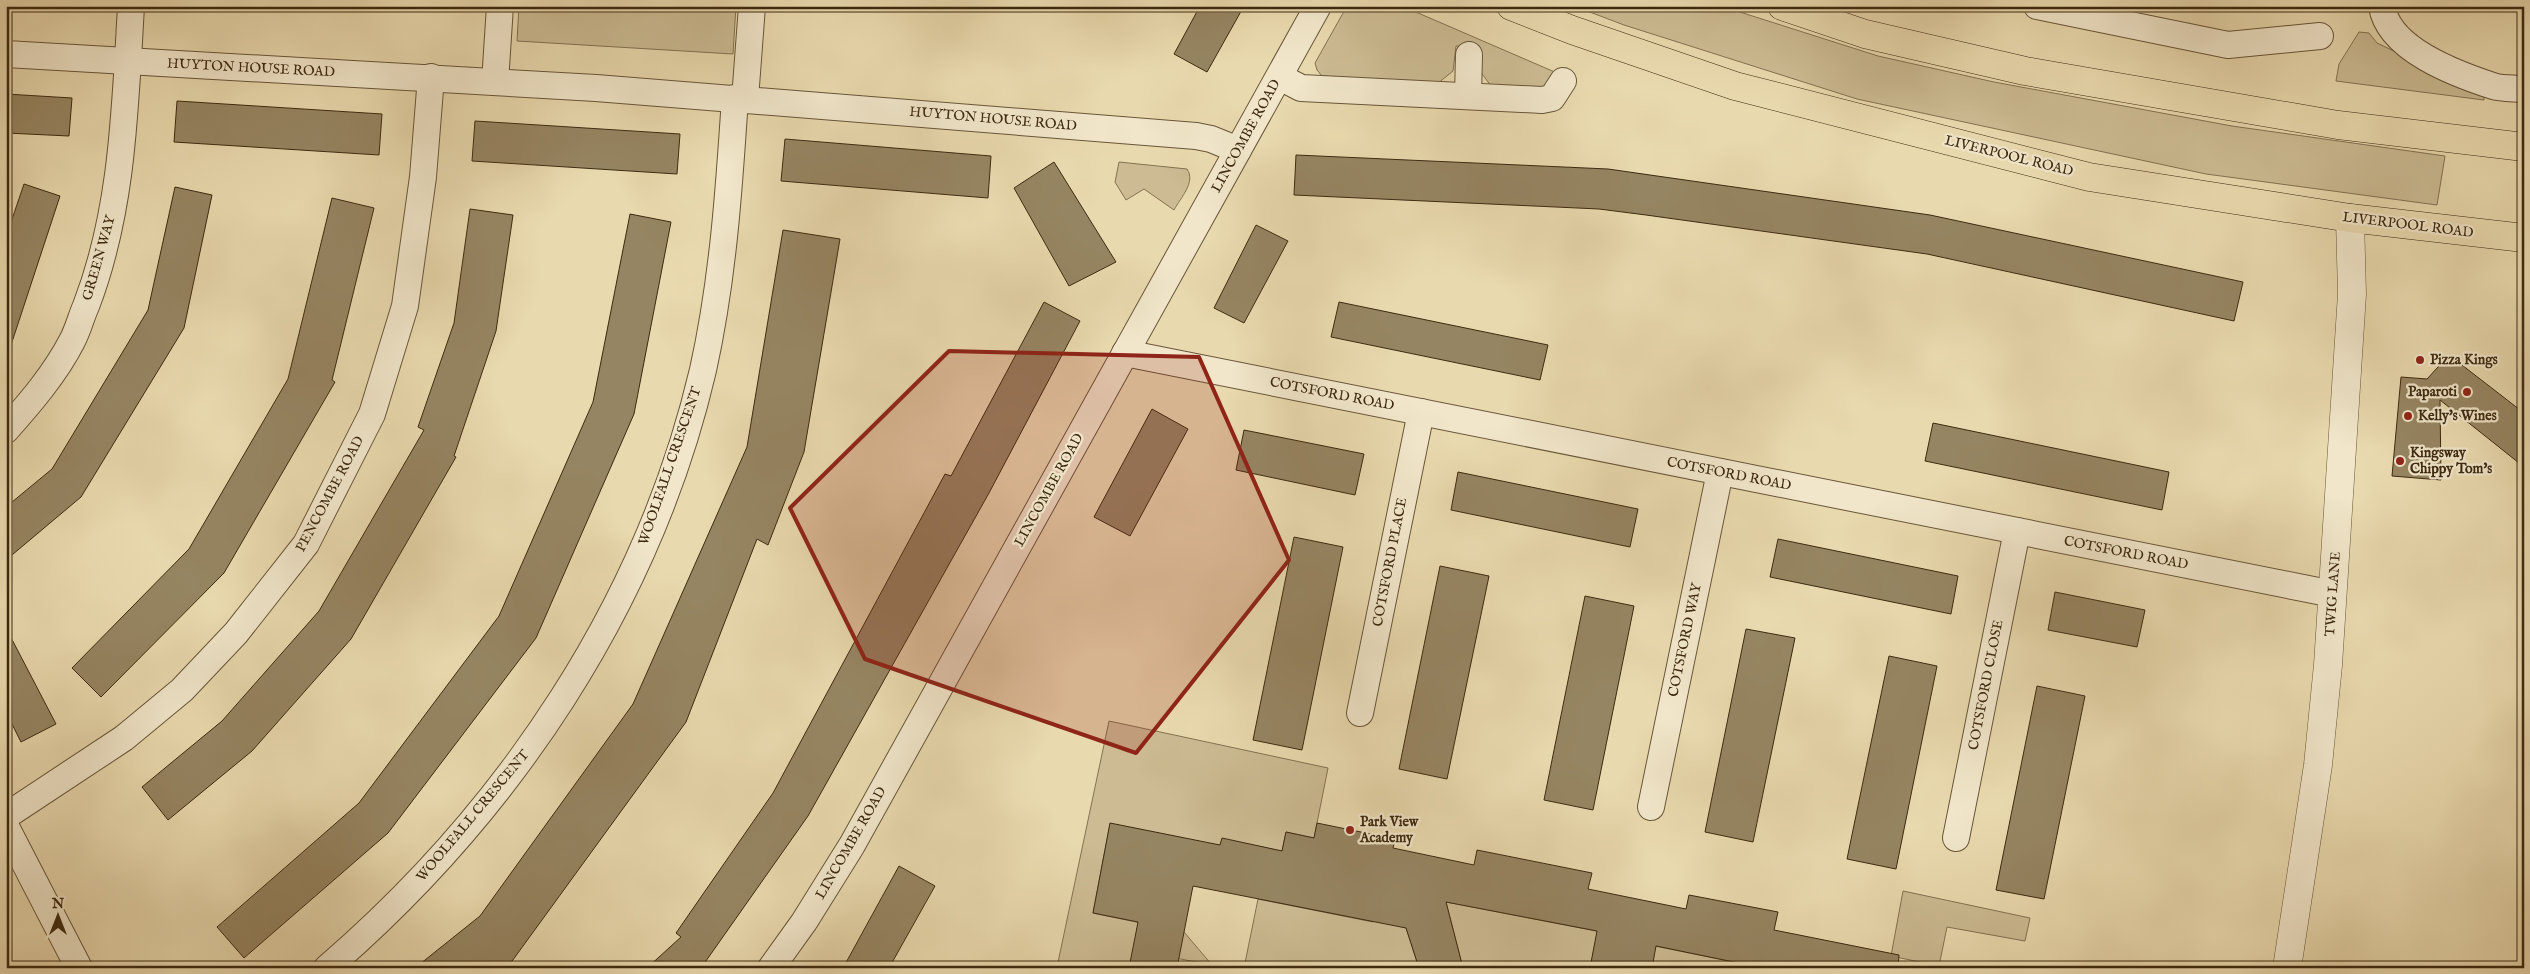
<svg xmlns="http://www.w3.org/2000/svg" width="2530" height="974" font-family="'IM FELL English',serif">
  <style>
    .green { fill: #ccbb93; stroke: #847252 }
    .building { fill: #968562; stroke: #3d2a10 }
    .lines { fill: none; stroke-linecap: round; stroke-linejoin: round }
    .minor-casing { stroke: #685638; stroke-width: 28 }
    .tertiary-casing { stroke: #685638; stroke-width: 29 }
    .trunk-casing { stroke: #3d2a10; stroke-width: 29 }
    .minor { stroke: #f1e6ca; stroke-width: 26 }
    .tertiary { stroke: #f1e6ca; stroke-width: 28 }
    .trunk { stroke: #e9d9ae; stroke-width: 28 }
    .marked { fill: #8f2418; fill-opacity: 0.2; stroke: #8f2418; stroke-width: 4; stroke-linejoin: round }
    .poi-dot { fill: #8f2418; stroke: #f1e6ca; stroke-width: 2 }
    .labels { text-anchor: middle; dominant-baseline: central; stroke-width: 4.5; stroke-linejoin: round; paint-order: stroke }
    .street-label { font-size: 14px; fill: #3d2a10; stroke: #f1e6ca }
    .poi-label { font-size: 14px; font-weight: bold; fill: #3d2a10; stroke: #f1e6ca; text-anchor: start }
  </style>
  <rect width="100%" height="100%" fill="#e9d9ae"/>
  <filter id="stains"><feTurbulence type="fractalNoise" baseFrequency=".004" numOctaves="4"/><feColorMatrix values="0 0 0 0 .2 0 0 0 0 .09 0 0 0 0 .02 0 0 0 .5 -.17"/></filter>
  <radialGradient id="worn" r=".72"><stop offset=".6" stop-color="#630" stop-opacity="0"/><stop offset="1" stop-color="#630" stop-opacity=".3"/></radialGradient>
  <g class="green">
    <polygon points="519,6 736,6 733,54 517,41"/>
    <polygon points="1347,6 1402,6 1557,73 1543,88 1491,86 1480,71 1479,47 1456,46 1453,71 1437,84 1326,81 1317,70 1315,63"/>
    <polygon points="1574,6 1721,6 1878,56 1994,82 2232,126 2445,156 2437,205 2206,174 1857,99 1624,25"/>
    <polygon points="2359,32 2369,33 2377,43 2484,94 2484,100 2336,81 2339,64"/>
    <path d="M1119,162L1187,169C1196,182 1181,197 1174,210L1144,189L1126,200L1115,182Z"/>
    <polygon points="1109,721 1328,768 1314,838 1286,832 1282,851 1222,839 1220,846 1110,824 1093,913 1184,932 1212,965 1133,950 1129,968 1057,967"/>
    <polygon points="1903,891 2030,918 2025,941 1947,927 1939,966 1891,956"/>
    <polygon points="1395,894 1419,968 1244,968 1258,899 1373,922"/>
    <polygon points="1446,902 1617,935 1595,944 1590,968 1463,968"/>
    <polygon points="1650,945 1763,968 1652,968"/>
  </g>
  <g class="building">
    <polygon points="1200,6 1244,6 1207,72 1174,54"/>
    <polygon points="6,94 72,98 69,136 6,133"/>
    <polygon points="177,101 382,114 379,155 174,142"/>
    <polygon points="475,121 680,134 677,174 472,161"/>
    <polygon points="785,139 991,156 988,198 781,181"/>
    <polygon points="1296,155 1608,169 1930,215 2243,282 2234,321 1927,254 1646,215 1599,209 1294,195"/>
    <polygon points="1054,162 1116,262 1069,286 1014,188"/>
    <polygon points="24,184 60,196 11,345 6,344 6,237"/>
    <polygon points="175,187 212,195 184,328 81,497 6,560 6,507 52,469 148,310"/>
    <polygon points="332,198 374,208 332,380 335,382 224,573 101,697 72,668 189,549 288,379"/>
    <polygon points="470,209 513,215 496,331 454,456 456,457 351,639 252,751 168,820 142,787 222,721 319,611 424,430 418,427 454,323"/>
    <polygon points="630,214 671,222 634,414 536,638 388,833 244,958 217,927 359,803 499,616 593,402"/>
    <polygon points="1256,225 1288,241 1244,323 1214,308"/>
    <polygon points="783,230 840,239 804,452 768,545 757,539 686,722 507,968 415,968 480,916 633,704 747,447"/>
    <polygon points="1044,302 1080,321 989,493 808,816 701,968 647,968 681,937 676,933 773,793 945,474 951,476"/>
    <polygon points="1339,302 1548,345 1540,380 1331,337"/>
    <polygon points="2449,355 2524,413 2524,467 2440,400 2441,480 2392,476 2401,377 2427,379"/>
    <polygon points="1152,409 1188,429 1130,536 1094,517"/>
    <polygon points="1933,423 2169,472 2162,510 1925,461"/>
    <polygon points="1244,430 1364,454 1355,495 1236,470"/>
    <polygon points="1458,472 1638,509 1630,547 1451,510"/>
    <polygon points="1294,537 1343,547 1302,750 1253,740"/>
    <polygon points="1778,539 1958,576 1951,614 1770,577"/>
    <polygon points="1440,566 1489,576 1447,779 1399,769"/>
    <polygon points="2055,592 2145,610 2137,647 2048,630"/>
    <polygon points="1585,596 1634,606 1593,810 1544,800"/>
    <polygon points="6,628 56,724 21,742 6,712"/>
    <polygon points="1746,629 1795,638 1753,842 1705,832"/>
    <polygon points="1889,656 1937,666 1896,869 1847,859"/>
    <polygon points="2037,686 2085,696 2044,899 1996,890"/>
    <polygon points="1110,823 1220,845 1222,838 1282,851 1286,832 1314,838 1317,823 1395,839 1393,848 1474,865 1477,850 1592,873 1588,889 1686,909 1689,895 1778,912 1774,930 1899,955 1898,968 1763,968 1656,946 1652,968 1590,968 1597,931 1446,902 1463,968 1419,968 1406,928 1193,886 1177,968 1129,968 1138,922 1093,913"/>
    <polygon points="899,866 935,886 889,968 843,968"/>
  </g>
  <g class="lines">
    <g class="minor-casing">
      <g id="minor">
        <polyline points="2037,6 2228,45 2320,36"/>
        <path d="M2382,6C2388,49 2456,74 2493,86C2502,89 2514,88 2524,89"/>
        <polyline points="6,54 596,88 1196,136 1211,139 1238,150"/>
        <polyline points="1280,77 1301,88 1542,100 1552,98 1563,81"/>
        <polyline points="495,82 500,6"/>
        <polyline points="1468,96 1469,55"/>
        <polyline points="745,99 752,6"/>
        <polyline points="1125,353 2333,594"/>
        <path d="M6,430C30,403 55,374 72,341C78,330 81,317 86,306C123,210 125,108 131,6"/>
        <polyline points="1360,713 1421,412"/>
        <polyline points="1651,807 1720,472"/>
        <polyline points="6,816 124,738 182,690 236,633 306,544 372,414 405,306 423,177 431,77"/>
        <polyline points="6,827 79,968"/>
        <polyline points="1956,838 2017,531"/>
        <path d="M327,968C508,812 648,605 703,370C723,280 729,190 735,98"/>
        <polyline points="771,968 804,922 852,845 1318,6"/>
      </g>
    </g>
    <g class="tertiary-casing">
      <polyline id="tertiary" points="2287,968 2318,765 2328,665 2352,294 2350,218"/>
    </g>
    <g class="trunk-casing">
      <g id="trunk">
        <polyline points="1511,6 1572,30 1735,86 2089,177 2350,218 2524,238"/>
        <polyline points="1782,6 1865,34 2025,71 2338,125 2524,147"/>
      </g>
    </g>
    <use href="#minor" class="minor"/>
    <use href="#tertiary" class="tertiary"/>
    <use href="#trunk" class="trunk"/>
  </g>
  <path class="marked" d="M949,351L1199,357L1289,560L1136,753L865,659L790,508Z"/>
  <g class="poi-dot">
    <circle cx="2420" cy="360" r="5"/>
    <circle cx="2467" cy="392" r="5"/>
    <circle cx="2408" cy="416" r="5"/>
    <circle cx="2400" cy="461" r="5"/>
    <circle cx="1350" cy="830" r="5"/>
  </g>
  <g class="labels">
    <g class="street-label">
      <text transform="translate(251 68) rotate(3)">HUYTON HOUSE ROAD</text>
      <text transform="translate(993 119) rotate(5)">HUYTON HOUSE ROAD</text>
      <text transform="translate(1246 136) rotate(-61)">LINCOMBE ROAD</text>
      <text transform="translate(2009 156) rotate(14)">LIVERPOOL ROAD</text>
      <text transform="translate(2408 225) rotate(7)">LIVERPOOL ROAD</text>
      <text transform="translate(99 258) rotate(-74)">GREEN WAY</text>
      <text transform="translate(1332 394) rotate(11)">COTSFORD ROAD</text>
      <text transform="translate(670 466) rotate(-71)">WOOLFALL CRESCENT</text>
      <text transform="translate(1729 474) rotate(11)">COTSFORD ROAD</text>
      <text transform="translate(1049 490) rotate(-61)">LINCOMBE ROAD</text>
      <text transform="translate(330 494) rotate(-62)">PENCOMBE ROAD</text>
      <text transform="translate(2126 553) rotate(11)">COTSFORD ROAD</text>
      <text transform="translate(1390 562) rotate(-79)">COTSFORD PLACE</text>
      <text transform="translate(2333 594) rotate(-86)">TWIG LANE</text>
      <text transform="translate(1685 640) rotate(-78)">COTSFORD WAY</text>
      <text transform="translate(1986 685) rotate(-79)">COTSFORD CLOSE</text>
      <text transform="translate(473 816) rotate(-50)">WOOLFALL CRESCENT</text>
      <text transform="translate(851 843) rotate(-60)">LINCOMBE ROAD</text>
    </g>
    <g class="poi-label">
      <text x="2430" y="360">Pizza Kings</text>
      <text x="2457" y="392" text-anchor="end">Paparoti</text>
      <text x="2418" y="416">Kelly's Wines</text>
      <text x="2410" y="453">Kingsway<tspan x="2410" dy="16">Chippy Tom's</tspan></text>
      <text x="1360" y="822">Park View<tspan x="1360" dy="16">Academy</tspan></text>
    </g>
  </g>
  <rect width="2530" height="974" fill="none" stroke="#e9d9ae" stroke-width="25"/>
  <rect x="8" y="8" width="2515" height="959" fill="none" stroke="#3d2a10" stroke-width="2.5"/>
  <rect x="12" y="12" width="2505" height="949" fill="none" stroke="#3d2a10"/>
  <g transform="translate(58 916)" stroke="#f1e6ca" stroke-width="4" paint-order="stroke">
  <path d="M0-4L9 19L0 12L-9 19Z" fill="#3d2a10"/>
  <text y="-8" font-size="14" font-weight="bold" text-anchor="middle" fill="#3d2a10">N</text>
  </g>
  <rect width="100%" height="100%" filter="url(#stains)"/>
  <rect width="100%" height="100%" fill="url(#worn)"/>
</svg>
